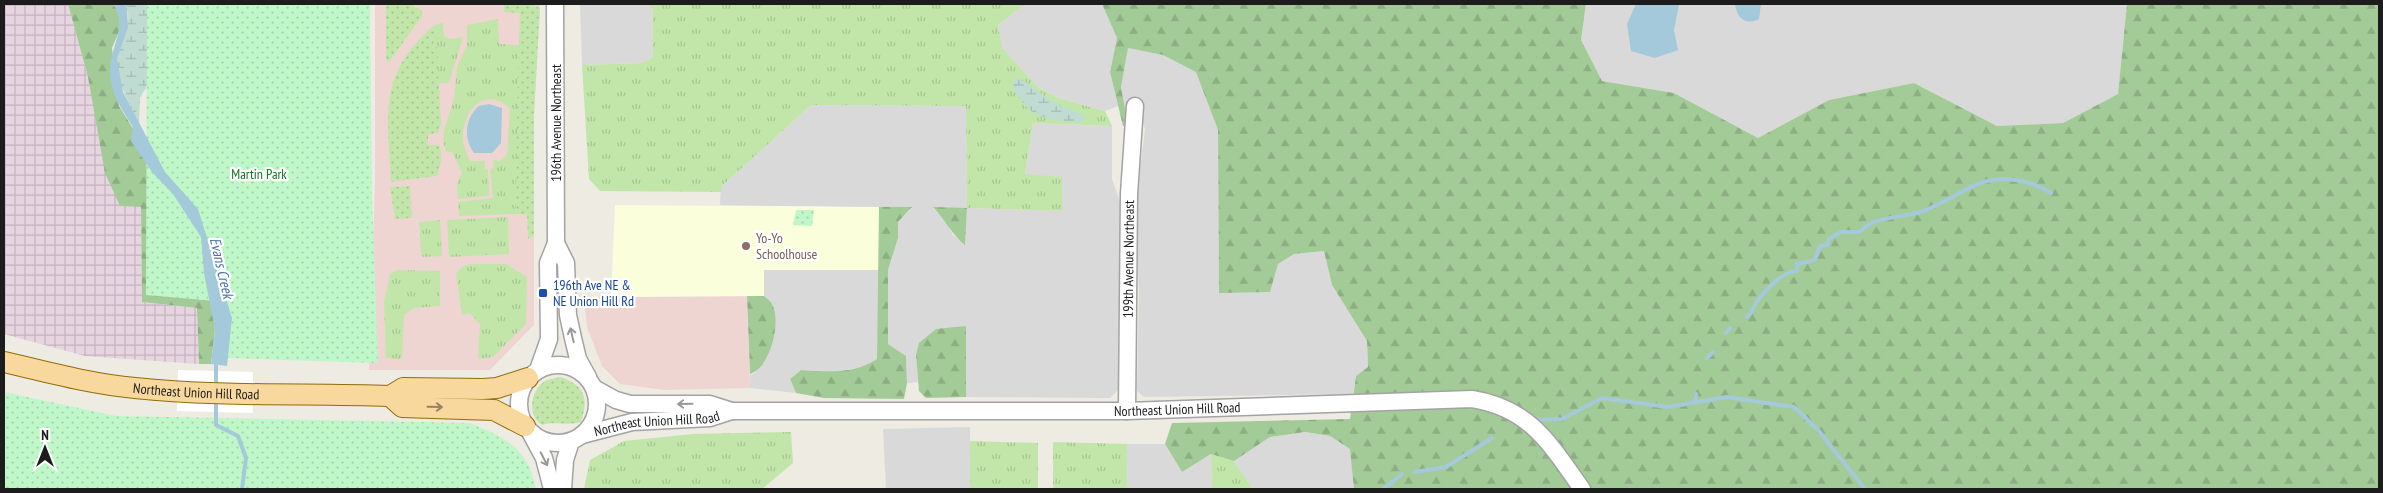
<svg xmlns="http://www.w3.org/2000/svg" width="2383" height="493" font-family="'PT Sans Narrow',sans-serif">
  <style>
    .residential { fill: #dad9d9; fill-rule: evenodd }
    .commercial { fill: #eed5d2 }
    .industrial { fill: url(#industrial-grid) }
    .education { fill: #fbfedb }
    .grass { fill: url(#grass-tufts) }
    .forest { fill: url(#forest-firs) }
    .wetland { fill: url(#wetland-marsh) }
    .park { fill: url(#park-dots) }
    .garden { fill: url(#garden-dots) }
    .water { fill: #a4c9da }
    .pier { fill: #fff }
    .lines { fill: none; stroke-linecap: round; stroke-linejoin: round }
    .stream { stroke: #a4c9da; stroke-width: 4 }
    .minor-casing { stroke: #a3a3a3; stroke-width: 19 }
    .major-casing { stroke: #8f6d06; stroke-width: 22 }
    .minor { stroke: #fff; stroke-width: 16 }
    .major { stroke: #f8d89d; stroke-width: 20 }
    .oneway { stroke: #999 }
    .oneway2 { stroke: #958363 }
    .education-dot { fill: #8d6e63; stroke: #fff; stroke-width: 2 }
    .transit-dot { fill: #1a4fb4; stroke: #fff; stroke-width: 2 }
    .labels { text-anchor: middle; dominant-baseline: central; stroke-width: 4.5; stroke-linejoin: round; paint-order: stroke }
    .street-label { font-size: 14px; fill: #1c1c1c; stroke: #fff }
    .park-label { font-size: 14px; fill: #0f7520; stroke: #fff }
    .education-label { font-size: 14px; fill: #785e54; stroke: #fff; text-anchor: start }
    .transit-label { font-size: 14px; fill: #164399; stroke: #fff; text-anchor: start }
    .water-label { font-size: 15px; font-style: italic; fill: #4d73a8; stroke: #fff }
  </style>
  <defs>
    <pattern id="industrial-grid" width="8" height="8" patternUnits="userSpaceOnUse" patternTransform="scale(1.25)"><rect width="8" height="8" fill="#e6d4e1"/><path d="M0 4h8M4 0v8" fill="none" stroke="#c5b5c0"/></pattern>
    <pattern id="grass-tufts" width="24" height="20" patternUnits="userSpaceOnUse" patternTransform="scale(1.25)"><rect width="24" height="20" fill="#c2e6a9"/><path d="M3 7l-1-3M5 7V3M7 7l1-3M15 17l-1-3M17 17v-4M19 17l1-3" fill="none" stroke="#a6c591"/></pattern>
    <pattern id="forest-firs" width="22" height="20" patternUnits="userSpaceOnUse" patternTransform="scale(1.25)"><rect width="22" height="20" fill="#a3cb98"/><path d="M5 1l3.5 6h-7zM16 11l3.5 6h-7z" fill="#8cae82"/></pattern>
    <pattern id="wetland-marsh" width="20" height="14" patternUnits="userSpaceOnUse" patternTransform="scale(1.25)"><rect width="20" height="14" fill="#c0dbd1"/><path d="M1 5h8M5 5V1M11 12h8M15 12V8" fill="none" stroke="#a4bbb3"/></pattern>
    <pattern id="park-dots" width="8" height="8" patternUnits="userSpaceOnUse" patternTransform="scale(1.25)"><rect width="8" height="8" fill="#c0f7c9"/><path d="M2 2h.1M6 6h.1" fill="none" stroke="#a4d3ac" stroke-width="1.8" stroke-linecap="round"/></pattern>
    <pattern id="garden-dots" width="8" height="8" patternUnits="userSpaceOnUse" patternTransform="scale(1.25)"><rect width="8" height="8" fill="#c2e6a9"/><path d="M2 2h.1M6 6h.1" fill="none" stroke="#a6c591" stroke-width="1.8" stroke-linecap="round"/></pattern>
  </defs>
  <rect width="100%" height="100%" fill="#edebe2"/>
  <g class="residential">
    <polygon points="580,4 647,4 653,8 653,57 642,63 582,65"/>
    <polygon points="1025,4 1102,4 1117,38 1110,72 1118,106 1105,111 1058,98 1038,87 1001,47 998,25"/>
    <polygon points="1586,4 2127,4 2118,94 2063,123 1997,126 1914,83 1829,100 1758,138 1674,93 1602,81 1581,40"/>
    <polygon points="1128,48 1163,55 1196,71 1218,130 1219,293 1278,264 1294,254 1324,251 1332,285 1367,341 1368,367 1356,376 1353,394 1144,397 1137,391 1139,292 1136,221 1138,185 1145,130 1144,125 1128,125 1121,87"/>
    <path d="M811,105L966,106L967,208L1062,211L1025,175L1033,123L1112,126V179L1120,202L1118,390L1110,398L966,397L965,326L916,355L918,382L907,383L906,356L888,344V270L898,238V222L912,208L720,205L721,187ZM933,208H967L965,244L953,235L944,218Z"/>
    <polygon points="764,270 880,270 877,359 865,367 832,372 801,370 790,379 796,393 750,388 750,375 755,373 773,305 764,296"/>
    <polygon points="970,427 970,489 886,489 883,429"/>
    <polygon points="1305,432 1330,436 1351,449 1354,489 1253,489 1234,461 1270,437"/>
    <polygon points="1127,444 1165,444 1182,472 1211,454 1212,489 1127,489"/>
  </g>
  <g class="commercial">
    <polygon points="375,4 540,4 534,114 534,325 490,370 369,370 375,183"/>
    <polygon points="747,296 750,388 664,390 620,384 602,366 587,327 584,297"/>
  </g>
  <polygon class="industrial" points="4,4 68,4 88,77 141,206 142,302 197,308 199,364 85,356 4,334"/>
  <polygon class="education" points="615,205 879,207 880,270 764,270 764,296 611,297"/>
  <g class="grass">
    <polygon points="647,4 1025,4 998,25 1002,48 1038,87 1058,98 1105,111 1112,126 1033,123 1025,174 1062,177 1062,211 967,208 966,106 811,105 721,187 721,192 600,191 589,179 582,65 642,63 653,57 653,9"/>
    <path d="M498,19L499,44L519,45L516,214L459,216L458,202L493,198L490,169L494,168L493,160L500,161L507,155L510,109C485,85 463,110 463,138C463,146 467,154 470,161H485V169H488L489,196L458,199L457,183L462,173L452,152L446,151L443,141L444,130L454,99L457,67L467,45V25Z"/>
    <polygon points="443,22 444,36 450,39 463,37 449,83 439,83 432,27"/>
    <polygon points="508,217 509,254 449,257 447,220"/>
    <polygon points="440,220 442,256 423,257 421,253 419,222"/>
    <polygon points="470,264 506,264 527,277 526,324 493,357 478,359 480,325 470,313 462,315 456,274 463,266"/>
    <polygon points="397,270 440,271 440,306 414,308 404,315 402,359 386,358 384,301 390,274"/>
    <polygon points="791,432 793,463 762,489 584,489 590,460 624,441 693,434"/>
    <polygon points="970,441 1038,443 1038,489 970,489"/>
    <polygon points="1053,442 1127,444 1127,489 1053,489"/>
    <polygon points="1211,454 1234,461 1253,489 1212,489"/>
  </g>
  <g class="forest">
    <polygon points="68,4 113,4 119,11 121,27 112,48 119,106 201,237 215,330 211,364 199,364 197,308 142,302 141,207 120,206 105,173 88,77"/>
    <polygon points="1102,4 1586,4 1581,40 1602,81 1674,93 1758,138 1829,100 1914,83 1997,126 2063,123 2118,94 2127,4 2379,4 2379,489 1354,489 1350,449 1330,436 1305,432 1270,437 1234,461 1211,454 1182,472 1165,444 1172,423 1350,419 1356,376 1368,367 1367,341 1332,285 1324,251 1294,254 1278,264 1270,292 1219,293 1218,130 1196,72 1163,55 1128,48 1121,87 1128,125 1123,126 1110,72 1117,38"/>
    <path d="M879,207H912L898,222V238L888,270V344L906,356L907,383L904,399L824,398L796,393L790,379L801,370C828,372 855,374 877,359Z"/>
    <path d="M933,207L967,208L965,245C951,234 945,219 933,207Z"/>
    <path d="M747,296H764C766,298 771,301 772,304C782,322 770,368 750,374Z"/>
    <polygon points="966,326 966,397 926,398 919,391 916,355 919,343 936,329"/>
  </g>
  <g class="wetland">
    <path d="M124,4H166L157,68L140,98L139,123C129,103 117,83 117,60C117,41 137,21 124,4Z"/>
    <path d="M1017,78C1033,84 1042,96 1057,104C1067,110 1077,110 1086,117L1080,122C1046,120 1028,119 1012,85Z"/>
  </g>
  <g class="park">
    <polygon points="147,4 370,4 372,200 378,363 227,358 227,302 146,295"/>
    <polygon points="796,210 814,210 812,226 793,225"/>
    <path d="M4,392L116,416L470,423C506,438 528,448 536,489H4Z"/>
  </g>
  <g class="garden">
    <polygon points="386,4 414,4 414,7 422,10 422,16 389,62 386,60"/>
    <path d="M504,4H530L540,8L534,114V235L528,239L527,214H516C517,147 517,80 520,13L504,12Z"/>
    <path d="M432,27L436,30L441,124L438,133L428,134V145H440L441,161L437,176L391,182C388,115 377,76 432,27Z"/>
    <polygon points="410,186 412,218 395,219 390,187"/>
    <path d="M561,377C585,386 589,398 581,422C569,426 555,421 542,425C527,415 530,391 545,381C549,379 556,378 561,377Z"/>
  </g>
  <g class="water">
    <path d="M113,4H124L127,8L128,27L117,59L123,92L165,172L198,209L232,318L227,366L211,364L215,330L204,273L201,237L173,194L152,172L131,141L133,127C124,113 114,99 111,82C104,52 131,29 113,4Z"/>
    <polygon points="1636,4 1679,4 1674,30 1678,50 1655,58 1631,51 1627,24"/>
    <path d="M1735,4H1761L1759,19C1745,26 1737,18 1735,4Z"/>
    <path d="M489,104L502,108L501,143L492,153H474C463,138 465,118 479,106Z"/>
  </g>
  <polygon class="pier" points="178,370 253,372 253,413 177,411"/>
  <g class="lines">
    <g class="stream">
      <path d="M1747,317C1753,312 1753,306 1758,300C1766,289 1783,271 1797,271V264L1815,260L1820,246L1827,245L1829,239L1841,232H1860C1873,216 1901,218 1920,212C1943,205 1972,182 1993,180C2015,177 2033,182 2051,193"/>
      <polyline points="1726,333 1730,328"/>
      <polyline points="1707,358 1713,352"/>
      <polyline points="216,361 216,387"/>
      <polyline points="216,399 216,425 238,436 246,458 242,489"/>
      <polyline points="1695,403 1696,394"/>
      <polyline points="1537,420 1562,419 1602,398 1668,407 1727,397 1794,407 1818,430 1865,489"/>
      <polyline points="1415,472 1446,467 1492,438"/>
      <polyline points="1383,489 1402,474"/>
    </g>
    <g class="minor-casing">
      <g id="minor">
        <polyline points="556,243 566,263 568,315 573,338 578,359 588,377"/>
        <circle cx="558" cy="404" r="39"/>
        <polyline points="538,370 549,339 548,263 556,243 555,4"/>
        <path id="s1" d="M594,388L616,400L630,404H710L732,411H1127L1472,399C1530,408 1550,444 1582,489"/>
        <path id="s2" d="M1127,411L1129,194L1135,106"/>
        <polyline points="530,432 544,458 552,489"/>
        <path id="s3" d="M582,435L632,422L710,418L732,411"/>
        <polyline points="563,489 565,460 571,441"/>
      </g>
    </g>
    <g class="major-casing">
      <g id="major">
        <path id="s4" d="M4,362C47,372 91,384 135,388C219,397 305,393 390,396L403,388L483,389L497,388L528,378"/>
        <polyline points="390,396 402,407 494,410 525,426"/>
      </g>
    </g>
    <use href="#minor" class="minor"/>
    <use href="#major" class="major"/>
  </g>
  <defs><path id="oneway-shaft" d="M-6 0H5M1.5-3L5.5 0L1.5 3" fill="none" stroke-width="1.6" stroke-linecap="round" stroke-linejoin="round" transform="scale(1.25)"/></defs>
  <g class="oneway">
    <use href="#oneway-shaft" transform="translate(572 335) rotate(-103)"/>
    <use href="#oneway-shaft" transform="translate(685 404) rotate(179)"/>
    <use href="#oneway-shaft" transform="translate(544 459) rotate(63)"/>
  </g>
  <use class="oneway2" href="#oneway-shaft" transform="translate(435 407) rotate(1)"/>
  <circle class="education-dot" cx="746" cy="246" r="5"/>
  <rect class="transit-dot" x="538" y="288" width="10" height="10" rx="2.5"/>
  <g class="labels">
    <g class="street-label">
      <text transform="translate(556 123) rotate(-90)">196th Avenue Northeast</text>
      <text stroke="none"><textPath href="#s2" startOffset="152">199th Avenue Northeast</textPath></text>
      <text stroke="none"><textPath href="#s4" startOffset="195">Northeast Union Hill Road</textPath></text>
      <text stroke="none"><textPath href="#s1" startOffset="588">Northeast Union Hill Road</textPath></text>
      <text stroke="none"><textPath href="#s3" startOffset="76">Northeast Union Hill Road</textPath></text>
    </g>
    <g class="park-label">
      <text x="259" y="174">Martin Park</text>
    </g>
    <g class="education-label">
      <text x="756" y="238">Yo-Yo<tspan x="756" dy="16">Schoolhouse</tspan></text>
    </g>
    <g class="transit-label">
      <text x="553" y="285">196th Ave NE &amp;<tspan x="553" dy="16">NE Union Hill Rd</tspan></text>
    </g>
    <g class="water-label">
      <text transform="translate(222 268) rotate(77)">Evans Creek</text>
    </g>
  </g>
  <rect width="2383" height="493" fill="none" stroke="#1c1c1c" stroke-width="10"/>
  <g transform="translate(45 448)" stroke="#ffffff" stroke-width="4" paint-order="stroke">
  <path d="M0-4L9 19L0 12L-9 19Z" fill="#1c1c1c"/>
  <text y="-8" font-size="14" font-weight="bold" text-anchor="middle" fill="#1c1c1c">N</text>
  </g>
</svg>
